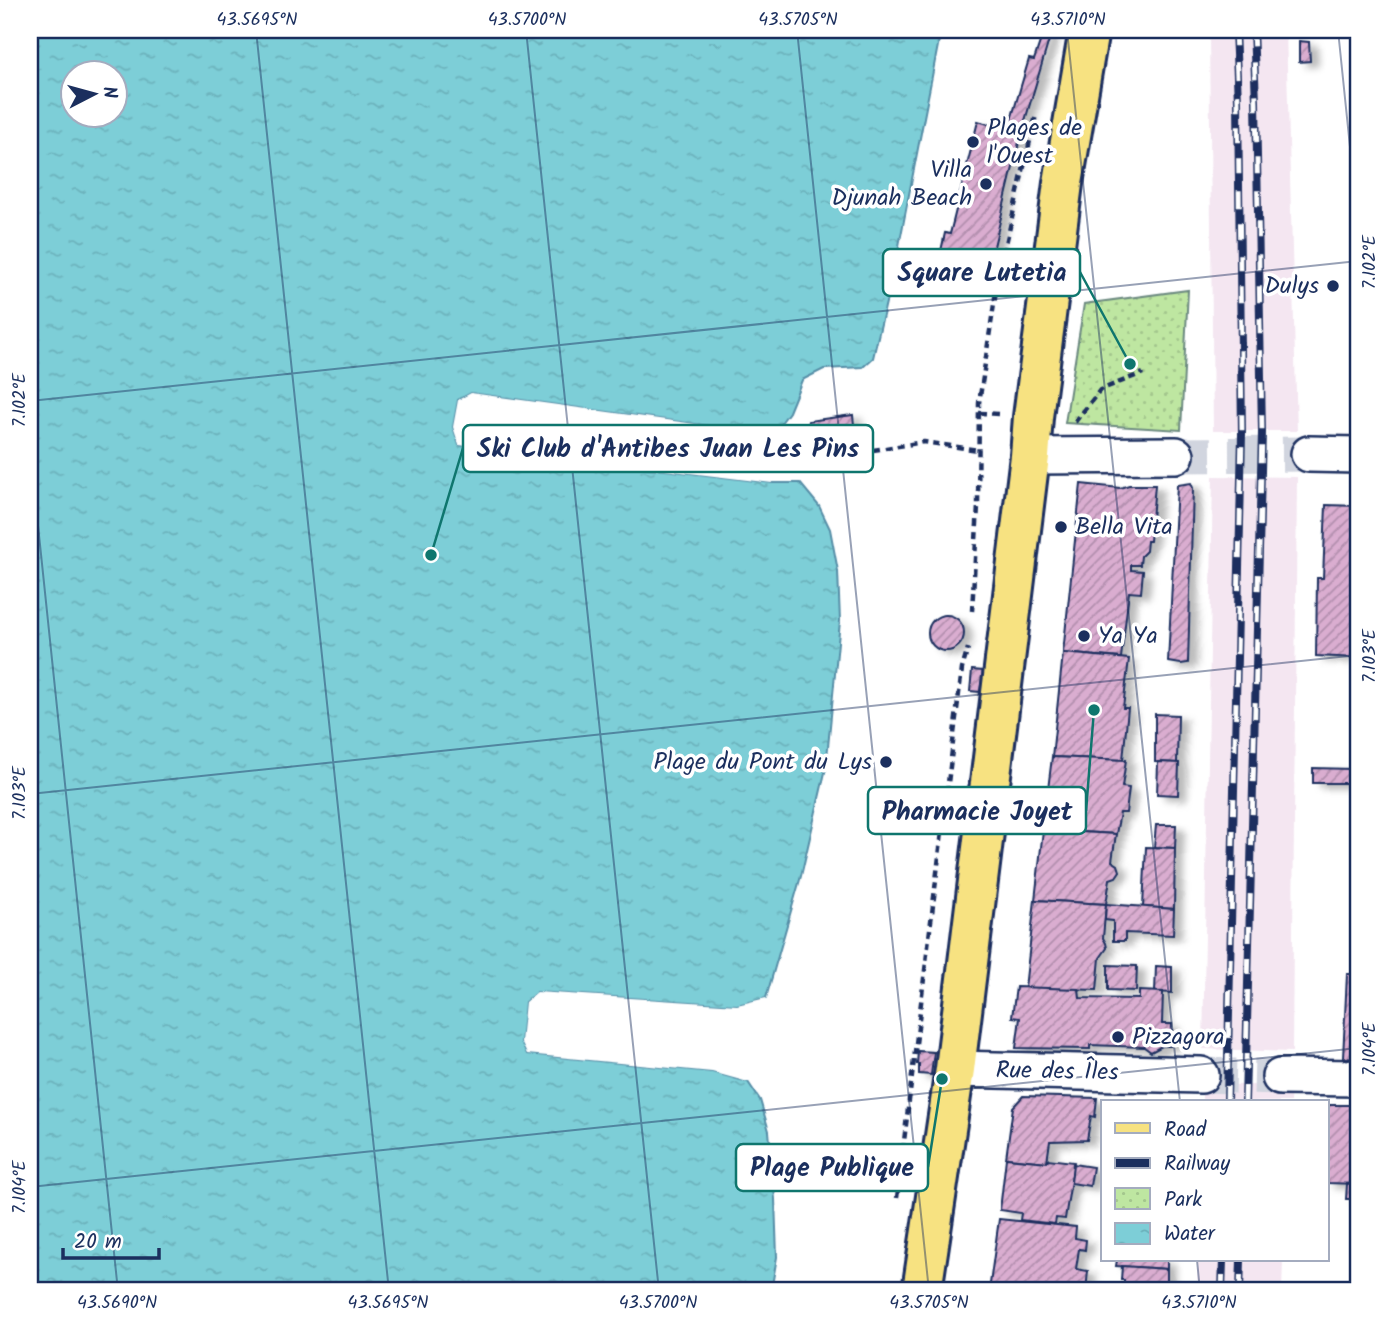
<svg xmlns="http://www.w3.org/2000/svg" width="1388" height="1321" font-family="Kalam,sans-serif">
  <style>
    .built { fill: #f4e6f1 }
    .park { fill: url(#park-dots); stroke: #6c8a80; stroke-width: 2 }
    .water { fill: url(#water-ripples); stroke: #568ea7; stroke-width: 2; fill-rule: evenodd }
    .pier { fill: #fff }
    .building { fill: url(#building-hatch); stroke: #1b2f5e; stroke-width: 2; filter: url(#shadow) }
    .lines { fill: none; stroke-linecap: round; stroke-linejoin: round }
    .minor-tunnel { stroke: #d1d5df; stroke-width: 35; stroke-dasharray: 35 18; stroke-linecap: butt }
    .minor-casing { stroke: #1b2f5e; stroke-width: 40 }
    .major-casing { stroke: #1b2f5e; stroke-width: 44 }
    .path { stroke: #1b2f5e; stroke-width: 4.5; stroke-dasharray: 7 5; stroke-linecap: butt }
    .minor { stroke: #fff; stroke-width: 35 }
    .major { stroke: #f7e281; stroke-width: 38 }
    .rail-casing { stroke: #1b2f5e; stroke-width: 8 }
    .rail { stroke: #fff; stroke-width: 5; stroke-dasharray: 16; stroke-linecap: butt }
    .ticks { fill: none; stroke: #1b2f5e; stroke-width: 2; stroke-opacity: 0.45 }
    .poi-dot { fill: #1b2f5e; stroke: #fff; stroke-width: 2.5 }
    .labels { text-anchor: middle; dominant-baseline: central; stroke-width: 7; stroke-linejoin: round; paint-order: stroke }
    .poi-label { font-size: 24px; fill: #1b2f5e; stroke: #fff; text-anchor: start }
    .street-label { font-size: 24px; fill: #1b2f5e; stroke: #fff }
    .leader { fill: none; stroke: #0f766e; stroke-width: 2.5 }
    .callout-dot { fill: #0f766e; stroke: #fff; stroke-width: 2.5 }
    .callout { fill: #fff; stroke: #0f766e; stroke-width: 2.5 }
    .callout-label { font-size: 26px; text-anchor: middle; font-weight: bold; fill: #1b2f5e }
    .neatline { fill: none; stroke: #1b2f5e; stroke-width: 2.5 }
    .ticks-label { font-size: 18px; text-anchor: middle; fill: #1b2f5e }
  </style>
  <defs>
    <pattern id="park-dots" width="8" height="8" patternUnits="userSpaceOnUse" patternTransform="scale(1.75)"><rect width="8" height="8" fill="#bee6a1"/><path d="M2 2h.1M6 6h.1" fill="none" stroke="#a3c68d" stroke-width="1.8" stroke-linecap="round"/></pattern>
    <pattern id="water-ripples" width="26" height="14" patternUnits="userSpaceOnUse" patternTransform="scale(1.75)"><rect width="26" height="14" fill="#7dced7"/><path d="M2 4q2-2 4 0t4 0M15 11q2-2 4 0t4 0" fill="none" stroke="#6bb1bb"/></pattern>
    <pattern id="building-hatch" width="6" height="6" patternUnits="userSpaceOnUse" patternTransform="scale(1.75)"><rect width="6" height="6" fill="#daadd0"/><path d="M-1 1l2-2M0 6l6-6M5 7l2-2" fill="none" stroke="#b08dac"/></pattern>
    <filter id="shadow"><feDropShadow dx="8" dy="4.5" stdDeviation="3.5" flood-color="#0004"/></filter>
  </defs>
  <rect width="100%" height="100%" fill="#fff"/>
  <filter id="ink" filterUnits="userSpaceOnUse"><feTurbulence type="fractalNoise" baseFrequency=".0143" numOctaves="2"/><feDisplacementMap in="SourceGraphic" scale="14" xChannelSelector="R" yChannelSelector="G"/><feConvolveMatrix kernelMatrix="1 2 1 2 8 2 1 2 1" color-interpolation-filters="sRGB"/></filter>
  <g filter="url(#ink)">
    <g class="built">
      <polygon points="1209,30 1286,30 1297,431 1213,431"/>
      <polygon points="1213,476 1297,477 1292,1052 1203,1049"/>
      <polygon points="1202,1084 1291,1086 1290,1102 1202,1102"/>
      <polygon points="1198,1260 1283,1260 1282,1291 1197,1291"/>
    </g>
    <polygon class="park" points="1188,290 1181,430 1065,423 1084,304"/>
    <path class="water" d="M30,30H941L898,251L873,358L863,367L824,369L802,380L789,412L778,427L760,433L471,393L458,400L453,427L459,445L772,483H800L819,506L830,529L838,571L840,621L826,768L801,876L766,998L737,1005L537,992L525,1002L521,1042L527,1054L712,1072L748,1082L760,1100L769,1131L775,1199L777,1257L771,1291H30ZM74,74H116V116H74Z"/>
    <g class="pier">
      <polygon points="471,393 760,433 761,437 472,397 461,402 457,427 461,442 771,480 772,483 459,445 453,427 458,400"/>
      <polygon points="537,992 737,1005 766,998 767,1001 736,1009 538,995 529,1003 525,1042 529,1051 712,1069 750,1079 748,1082 712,1072 527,1054 521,1042 525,1002"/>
    </g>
    <g class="building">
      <polygon points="1044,30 1052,30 1021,134 1008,130 1029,59 1034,60"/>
      <polygon points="1299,41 1309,42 1310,61 1299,62"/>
      <polygon points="978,121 1021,134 990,263 941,251 945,233 950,234"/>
      <polygon points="853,415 856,445 812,451 808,421"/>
      <polygon points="1191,483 1193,488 1188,663 1181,664 1168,662 1177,485"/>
      <polygon points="1081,484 1120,488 1129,485 1155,485 1150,541 1147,541 1146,551 1141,556 1140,565 1131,565 1131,570 1143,571 1141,593 1129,592 1121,658 1063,653"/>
      <polygon points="1326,505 1358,506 1358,658 1316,656 1317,578 1323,578"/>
      <circle cx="946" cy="633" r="18"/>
      <polygon points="1063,653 1129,659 1123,708 1128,708 1123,760 1052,757"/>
      <polygon points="972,670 983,671 980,692 970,691"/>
      <polygon points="1155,714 1178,715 1177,763 1155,762"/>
      <polygon points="1052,757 1126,760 1122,787 1129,788 1126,813 1120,813 1116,834 1043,830"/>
      <polygon points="1158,762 1179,763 1178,795 1157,794"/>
      <polygon points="1313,768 1353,769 1353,783 1313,783"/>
      <polygon points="1156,825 1176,825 1175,848 1154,847"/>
      <polygon points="1043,830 1116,834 1112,861 1118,865 1120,871 1116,877 1110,879 1106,904 1035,900"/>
      <polygon points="1146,847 1175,848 1174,909 1143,907"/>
      <polygon points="1035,900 1106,904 1103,938 1106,943 1107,948 1100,958 1097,990 1025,988"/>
      <polygon points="1106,904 1174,909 1173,935 1125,933 1125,941 1113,941 1113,921 1105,920"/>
      <polygon points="1108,965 1137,966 1136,991 1108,990"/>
      <polygon points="1156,966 1172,967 1172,993 1155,992"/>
      <polygon points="1347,974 1358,974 1358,1059 1343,1058"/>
      <polygon points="1016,987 1079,989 1080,998 1139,999 1139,991 1163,992 1162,1024 1172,1024 1171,1046 1162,1046 1151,1052 1144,1047 1090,1045 1090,1049 1016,1048 1020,1018 1012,1017"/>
      <polygon points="918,1051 934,1052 931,1075 919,1074 919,1064 917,1064"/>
      <polygon points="1023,1096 1097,1098 1095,1117 1091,1116 1087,1140 1050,1141 1047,1162 1006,1158 1013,1107"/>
      <polygon points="1327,1105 1358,1105 1358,1184 1327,1183"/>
      <polygon points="1006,1158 1047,1162 1048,1159 1074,1162 1065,1219 1056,1218 1055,1224 1020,1220 1021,1213 1000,1210"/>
      <polygon points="1073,1164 1093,1167 1090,1186 1071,1183"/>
      <polygon points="1347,1184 1358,1184 1358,1199 1346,1199"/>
      <polygon points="999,1219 1076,1227 1075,1238 1086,1240 1085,1250 1079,1249 1076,1269 1088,1271 1086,1291 1076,1289 1076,1291 989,1291"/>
      <polygon points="1117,1260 1167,1260 1167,1269 1116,1266"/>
      <polygon points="1122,1266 1167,1269 1167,1291 1124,1291 1124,1280 1121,1280"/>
    </g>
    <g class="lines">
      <g class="minor-tunnel">
        <polyline points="1176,455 1309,454"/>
        <polyline points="1201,1075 1280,1077"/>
      </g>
      <g class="minor-casing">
        <g id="minor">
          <polyline points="1309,454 1358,455"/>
          <polyline points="1030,456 1176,455"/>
          <polyline points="955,1069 1201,1075"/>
          <polyline points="1280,1077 1358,1078"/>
        </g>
      </g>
      <g class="major-casing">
        <polyline id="major" points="922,1291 955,1069 1030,456 1033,417 1063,183 1089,30"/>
      </g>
      <g class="path">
        <polyline points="979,413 1000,414"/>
        <polyline points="1075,422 1100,390 1143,373"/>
        <polyline points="873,450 924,442 978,450"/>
        <polyline points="972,611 978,506 979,403 998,278 1036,115"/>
        <polyline points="897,1198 962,669 968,648"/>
      </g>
      <use href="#minor" class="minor"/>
      <use href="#major" class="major"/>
      <g class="rail-casing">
        <g id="rail">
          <polyline points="1227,1102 1242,434 1238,101 1235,30"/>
          <polyline points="1245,1102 1262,432 1256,101 1253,30"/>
          <polyline points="1222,1291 1223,1260"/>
          <polyline points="1240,1291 1241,1260"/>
        </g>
      </g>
      <use href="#rail" class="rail"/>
    </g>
  </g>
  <path class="ticks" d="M256,30L389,1291M526,30L659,1291M797,30L929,1291M1067,30L1180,1102M1338,30L1358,225M30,401L1358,261M30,449L118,1291M30,794L1358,655M30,1187L1358,1048M1197,1260L1200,1291"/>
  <g class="poi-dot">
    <circle cx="973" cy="142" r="7"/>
    <circle cx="986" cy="184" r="7"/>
    <circle cx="1333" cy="286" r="7"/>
    <circle cx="1061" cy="527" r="7"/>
    <circle cx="1084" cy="636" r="7"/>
    <circle cx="886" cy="762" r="7"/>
    <circle cx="1118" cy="1037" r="7"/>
  </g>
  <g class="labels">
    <g class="poi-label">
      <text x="987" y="128">Plages de<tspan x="987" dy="28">l'Ouest</tspan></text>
      <text x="972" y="170" text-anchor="end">Villa<tspan x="972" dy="28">Djunah Beach</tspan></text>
      <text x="1319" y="286" text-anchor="end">Dulys</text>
      <text x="1075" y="527">Bella Vita</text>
      <text x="1098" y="636">Ya Ya</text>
      <text x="872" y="762" text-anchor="end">Plage du Pont du Lys</text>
      <text x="1132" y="1037">Pizzagora</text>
    </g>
    <g class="street-label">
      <text transform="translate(1057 1072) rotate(1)">Rue des Îles</text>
    </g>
  </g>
  <path class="leader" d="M1130 364L1080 272M431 555L463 448M1094 710L1086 811M942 1079L928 1167"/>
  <g class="callout-dot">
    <circle cx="1130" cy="364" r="7"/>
    <circle cx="431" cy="555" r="7"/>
    <circle cx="1094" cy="710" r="7"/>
    <circle cx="942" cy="1079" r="7"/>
  </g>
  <g class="callout">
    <rect x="883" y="249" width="197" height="47" rx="7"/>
    <rect x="463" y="425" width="410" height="47" rx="7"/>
    <rect x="868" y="787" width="218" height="47" rx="7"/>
    <rect x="736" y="1144" width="192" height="47" rx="7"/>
  </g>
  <g class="callout-label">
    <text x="982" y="281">Square Lutetia</text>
    <text x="668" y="457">Ski Club d'Antibes Juan Les Pins</text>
    <text x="977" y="820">Pharmacie Joyet</text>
    <text x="832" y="1176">Plage Publique</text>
  </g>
  <rect width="1388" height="1321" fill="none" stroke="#fff" stroke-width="77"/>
  <rect x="1101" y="1100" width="228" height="161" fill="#ffffff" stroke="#a4acbf" stroke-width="2"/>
  <rect x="1115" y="1123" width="35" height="10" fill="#f7e281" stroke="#a4acbf" stroke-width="2"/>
  <text x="1164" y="1136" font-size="21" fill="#1b2f5e">Road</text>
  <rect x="1115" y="1158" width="35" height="10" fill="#1b2f5e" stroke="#a4acbf" stroke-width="2"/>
  <text x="1164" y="1170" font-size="21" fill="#1b2f5e">Railway</text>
  <rect x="1115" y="1188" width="35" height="21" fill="url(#park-dots)" stroke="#a4acbf" stroke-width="2"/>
  <text x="1164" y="1206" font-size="21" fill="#1b2f5e">Park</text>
  <rect x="1115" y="1223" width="35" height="21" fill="url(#water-ripples)" stroke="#a4acbf" stroke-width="2"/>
  <text x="1164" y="1240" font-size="21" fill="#1b2f5e">Water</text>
  <g transform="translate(94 94) rotate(84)"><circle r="33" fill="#ffffff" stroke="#a4acbf" stroke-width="2"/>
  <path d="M0-5L12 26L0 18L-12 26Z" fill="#1b2f5e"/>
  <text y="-10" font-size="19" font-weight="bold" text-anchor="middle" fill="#1b2f5e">N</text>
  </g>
  <path d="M63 1248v10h96v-10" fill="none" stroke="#1b2f5e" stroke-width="3.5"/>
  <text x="74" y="1248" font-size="21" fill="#1b2f5e" stroke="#ffffff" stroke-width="5" paint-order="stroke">20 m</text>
  <rect x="38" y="38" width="1312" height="1244" class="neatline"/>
  <g class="ticks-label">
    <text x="257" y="25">43.5695°N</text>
    <text x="527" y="25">43.5700°N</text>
    <text x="798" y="25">43.5705°N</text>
    <text x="1068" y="25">43.5710°N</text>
    <text transform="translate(1369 262) rotate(-90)" y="6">7.102°E</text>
    <text transform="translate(19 400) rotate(-90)" y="6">7.102°E</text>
    <text transform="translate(1369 656) rotate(-90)" y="6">7.103°E</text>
    <text transform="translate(19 793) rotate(-90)" y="6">7.103°E</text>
    <text transform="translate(1369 1049) rotate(-90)" y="6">7.104°E</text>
    <text transform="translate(19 1187) rotate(-90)" y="6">7.104°E</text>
    <text x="117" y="1308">43.5690°N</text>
    <text x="388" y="1308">43.5695°N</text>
    <text x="658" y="1308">43.5700°N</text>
    <text x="929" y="1308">43.5705°N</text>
    <text x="1199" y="1308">43.5710°N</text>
  </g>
</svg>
